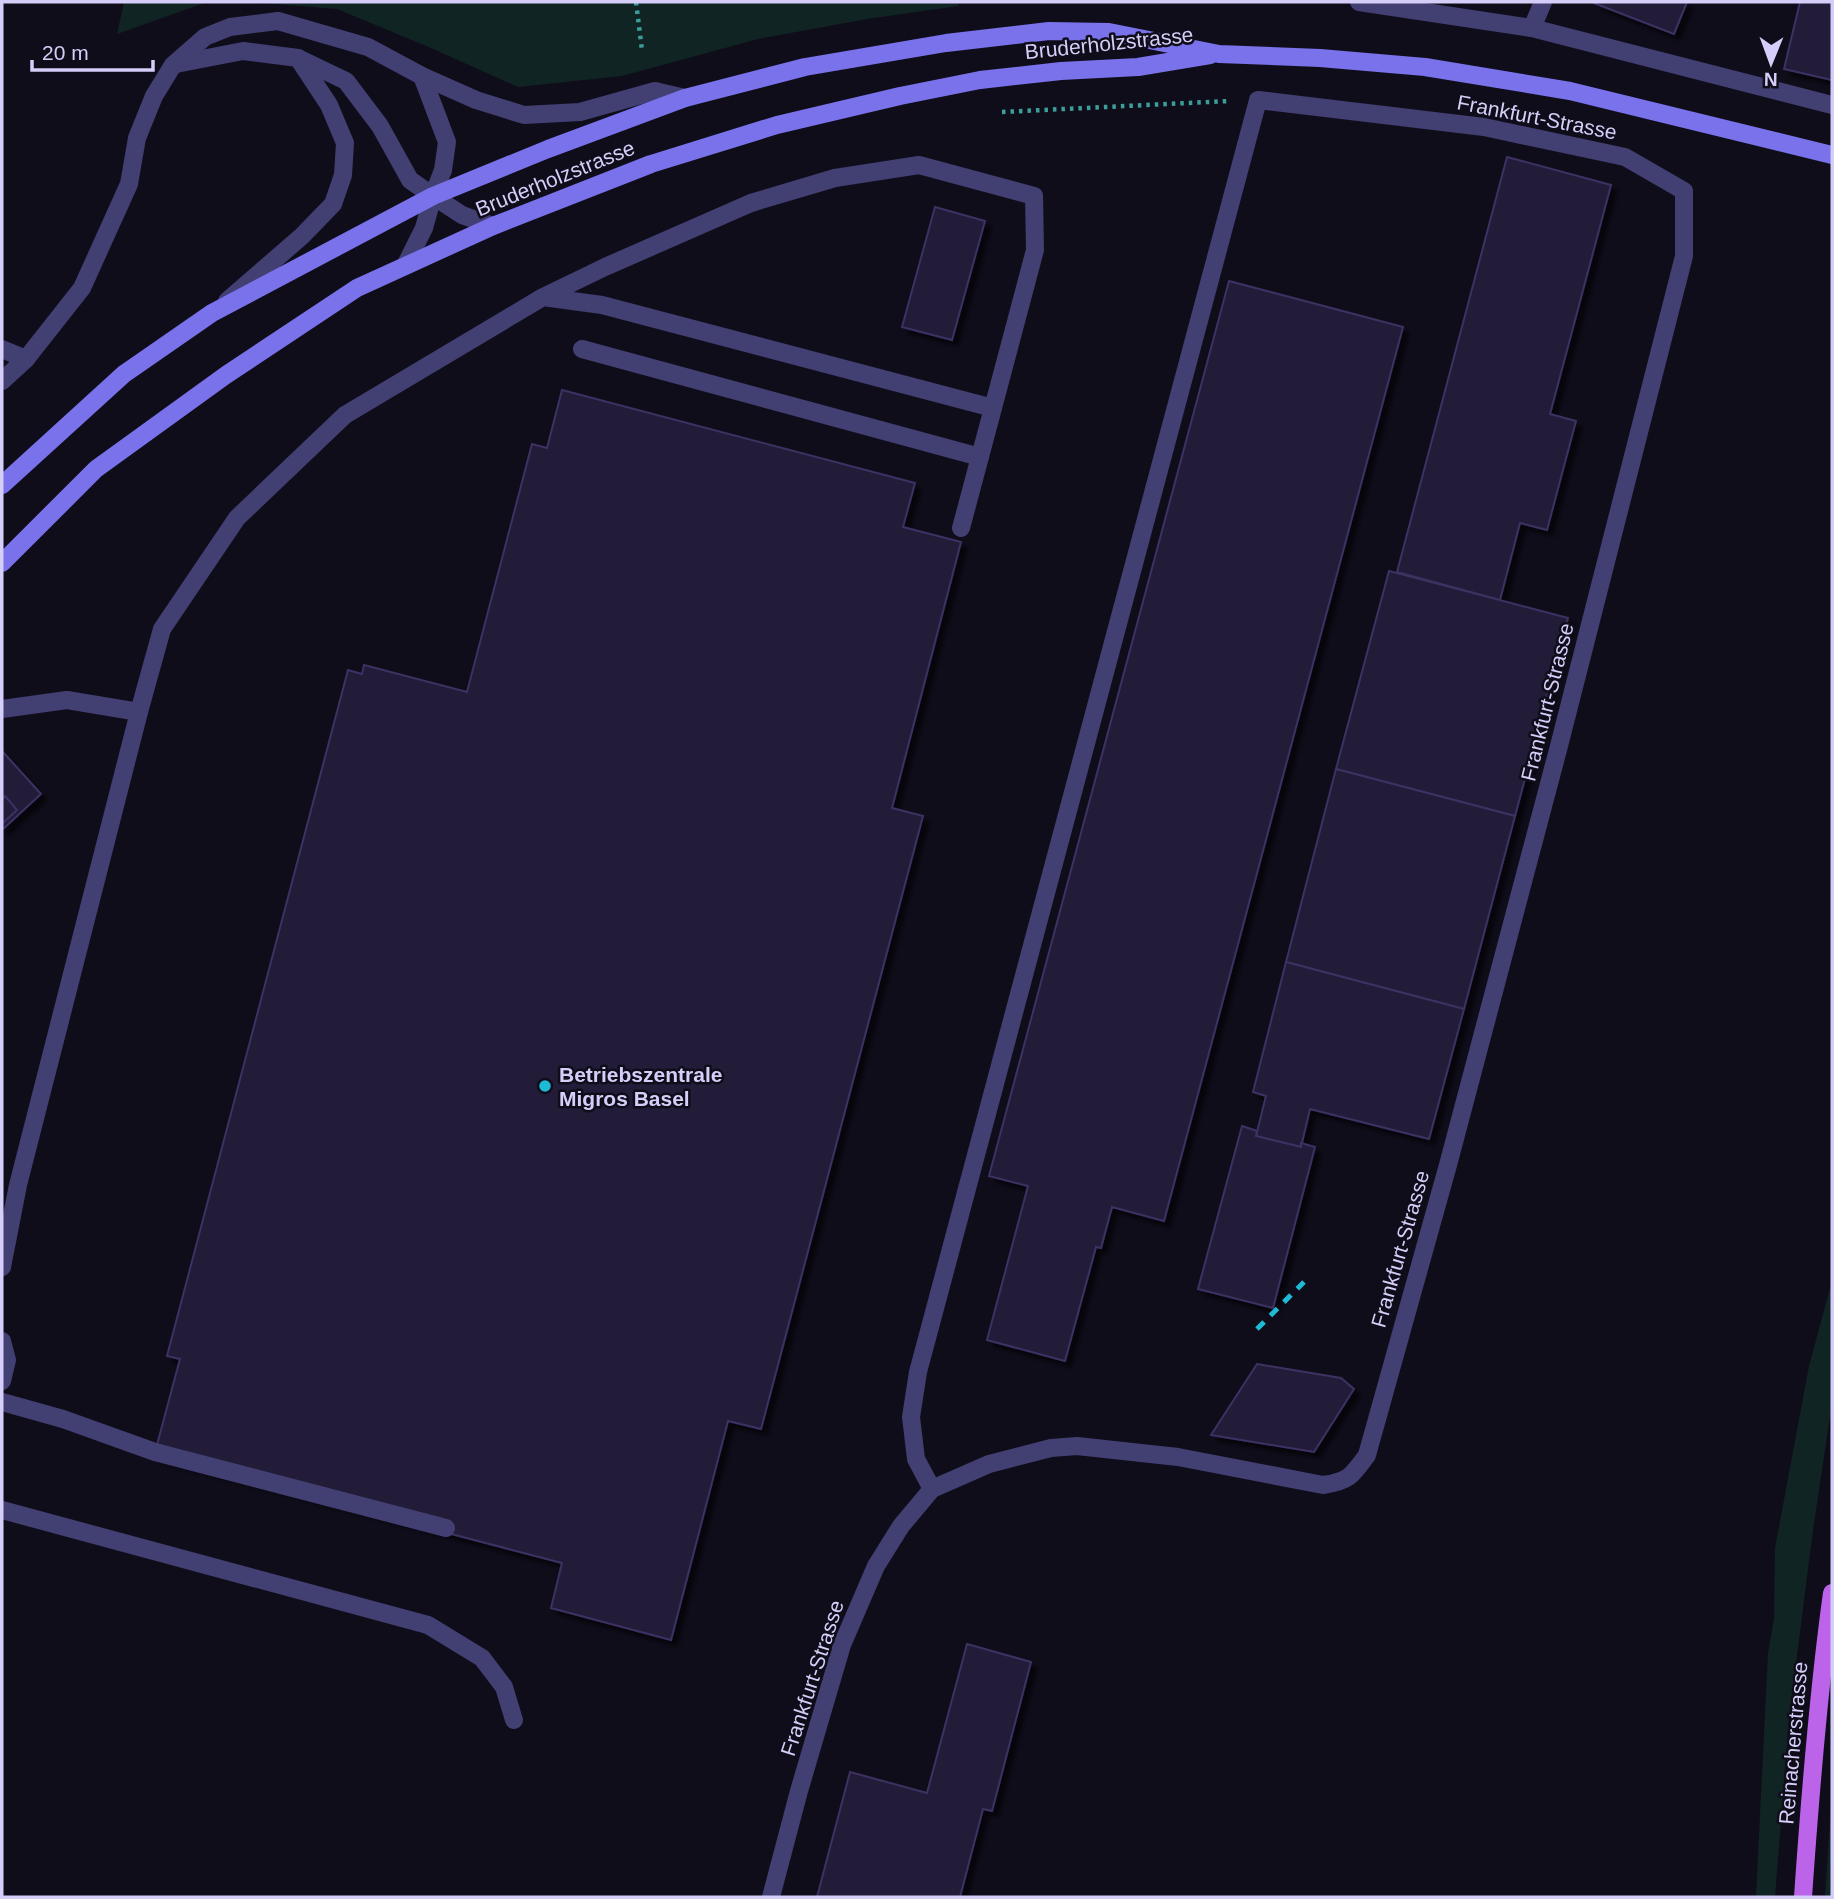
<svg xmlns="http://www.w3.org/2000/svg" width="1834" height="1899" font-family="Helvetica,sans-serif">
  <style>
    .green { fill: #112424 }
    .building { fill: #231c39; stroke: #3c3162; stroke-width: 2; filter: url(#shadow) }
    .lines { fill: none; stroke-linecap: round; stroke-linejoin: round }
    .path { stroke: #3c9e9b; stroke-width: 4.5; stroke-dasharray: 3.5 5; stroke-linecap: butt }
    .service { stroke: #423f73; stroke-width: 18 }
    .minor { stroke: #423f73; stroke-width: 18 }
    .secondary { stroke: #7972eb; stroke-width: 18 }
    .primary { stroke: #bc64e9; stroke-width: 18 }
    .rail { stroke: #1ebcd4; stroke-width: 5; stroke-dasharray: 10 9; stroke-linecap: butt }
    .poi-dot { fill: #1ebcd4; stroke: #100d1b; stroke-width: 2.5 }
    .labels { text-anchor: middle; dominant-baseline: central; stroke-width: 5; stroke-linejoin: round; paint-order: stroke }
    .street-label { font-size: 21px; fill: #d4cef8; stroke: #100d1b }
    .poi-label { font-size: 21px; font-weight: bold; fill: #d4cef8; stroke: #100d1b; text-anchor: start }
  </style>
  <defs>
    <filter id="shadow"><feDropShadow dx="6" dy="6" stdDeviation="2" flood-color="#0009"/></filter>
  </defs>
  <rect width="100%" height="100%" fill="#100d1b"/>
  <g class="green">
    <polygon points="124,2 207,2 117,34"/>
    <polygon points="252,2 959,2 958,6 867,19 758,39 622,76 518,87 431,48 337,9"/>
    <polygon points="1832,1281 1832,1403 1813,1530 1789,1718 1775,1897 1756,1897 1768,1653 1774,1619 1775,1548 1809,1366"/>
    <polygon points="1832,1792 1831,1897 1825,1897"/>
  </g>
  <g class="building">
    <polygon points="1595,2 1687,2 1674,34 1594,3"/>
    <polygon points="1800,2 1832,2 1832,80 1784,69"/>
    <polygon points="1507,157 1611,185 1550,414 1576,421 1547,530 1520,523 1500,600 1397,572"/>
    <polygon points="935,207 985,221 952,340 902,327"/>
    <polygon points="1229,281 1403,327 1164,1221 1112,1207 1101,1248 1096,1247 1065,1361 987,1340 1028,1186 989,1176"/>
    <polygon points="562,390 915,483 903,527 961,542 892,808 923,816 761,1429 728,1421 671,1640 551,1608 562,1563 154,1456 180,1359 167,1356 348,670 362,674 364,665 467,692 532,444 547,448"/>
    <polygon points="1389,571 1568,618 1515,816 1336,769"/>
    <polygon points="2,751 41,794 2,830"/>
    <polygon points="1336,769 1515,816 1464,1009 1286,962"/>
    <polygon points="5,796 17,810 2,824 2,799"/>
    <polygon points="1286,962 1464,1009 1429,1139 1310,1109 1301,1147 1256,1136 1266,1096 1253,1092"/>
    <polygon points="1242,1126 1257,1131 1256,1136 1301,1147 1301,1143 1315,1147 1273,1308 1198,1289"/>
    <polygon points="1257,1364 1341,1378 1354,1389 1314,1452 1211,1435"/>
    <polygon points="967,1644 1031,1662 992,1811 983,1809 960,1897 817,1897 850,1772 927,1793"/>
  </g>
  <g class="lines">
    <g class="path">
      <polyline points="636,2 642,50"/>
      <polyline points="1002,112 1229,101"/>
    </g>
    <g class="service">
      <polyline points="405,266 424,228 433,196 462,215 493,226"/>
      <polyline points="2,349 26,359"/>
      <polyline points="582,349 980,457"/>
      <polyline points="961,528 993,408"/>
      <polyline points="2,709 67,700 139,712"/>
      <polyline points="2,1267 18,1185 139,712 162,629 237,518 345,415 543,297 602,305 993,408 1035,250 1034,196 919,165 835,178 751,203 605,267 543,297"/>
      <polyline points="2,1341 7,1360 2,1381"/>
      <polyline points="2,1402 63,1419 155,1452 446,1528"/>
      <polyline points="2,1510 428,1625 482,1658 504,1687 514,1720"/>
    </g>
    <g class="minor">
      <polyline points="1359,2 1532,28 1832,105"/>
      <polyline points="1532,28 1543,2"/>
      <polyline points="298,58 346,81 380,126 410,180 433,196 443,170 447,142 422,76"/>
      <polyline points="176,64 243,51 298,58 329,105 345,143 343,175 333,204 302,236 227,301"/>
      <polyline points="2,381 26,359 82,288 129,184 137,138 154,96 173,65 205,37 230,27 278,21 368,47 422,76 476,100 524,115 580,112 655,91 685,98"/>
      <path d="M771,1897L799,1791L842,1645L876,1566L901,1526L932,1489L989,1464L1051,1448L1077,1446L1178,1457L1323,1485C1349,1481 1352,1476 1367,1455L1448,1165L1559,746L1684,256V191L1625,157L1484,127L1258,100L918,1372L911,1417L916,1459L932,1489"/>
    </g>
    <g class="secondary">
      <polyline points="2,485 124,374 212,313 433,196 548,149 685,98 805,67 946,43 1049,31 1109,32 1219,54 1320,58 1425,67 1570,91 1832,155"/>
      <polyline points="2,563 96,469 226,375 357,288 493,226 651,164 777,125 900,96 980,80 1061,71 1138,67 1210,55"/>
    </g>
    <path class="primary" d="M1803,1897C1810,1796 1818,1694 1832,1593"/>
    <polyline class="rail" points="1257,1329 1304,1282"/>
  </g>
  <circle class="poi-dot" cx="545" cy="1086" r="7"/>
  <g class="labels">
    <g class="street-label">
      <text transform="translate(1109 43) rotate(-6)">Bruderholzstrasse</text>
      <text transform="translate(1537 117) rotate(11)">Frankfurt-Strasse</text>
      <text transform="translate(555 178) rotate(-22)">Bruderholzstrasse</text>
      <text transform="translate(1547 702) rotate(-76)">Frankfurt-Strasse</text>
      <text transform="translate(1400 1249) rotate(-74)">Frankfurt-Strasse</text>
      <text transform="translate(812 1678) rotate(-72)">Frankfurt-Strasse</text>
      <text transform="translate(1793 1743) rotate(-85)">Reinacherstrasse</text>
    </g>
    <g class="poi-label">
      <text x="559" y="1074">Betriebszentrale<tspan x="559" dy="24">Migros Basel</tspan></text>
    </g>
  </g>
  <rect width="1834" height="1899" fill="none" stroke="#d4cef8" stroke-width="7"/>
  <g transform="translate(1771 63) rotate(181)" stroke="#100d1b" stroke-width="5" paint-order="stroke">
  <path d="M0-5L12 26L0 18L-12 26Z" fill="#d4cef8"/>
  <text y="-10" font-size="19" font-weight="bold" text-anchor="middle" fill="#d4cef8">N</text>
  </g>
  <path d="M32 60v10h121v-10" fill="none" stroke="#d4cef8" stroke-width="3.5"/>
  <text x="42" y="60" font-size="21" fill="#d4cef8" stroke="#100d1b" stroke-width="5" paint-order="stroke">20 m</text>
</svg>
